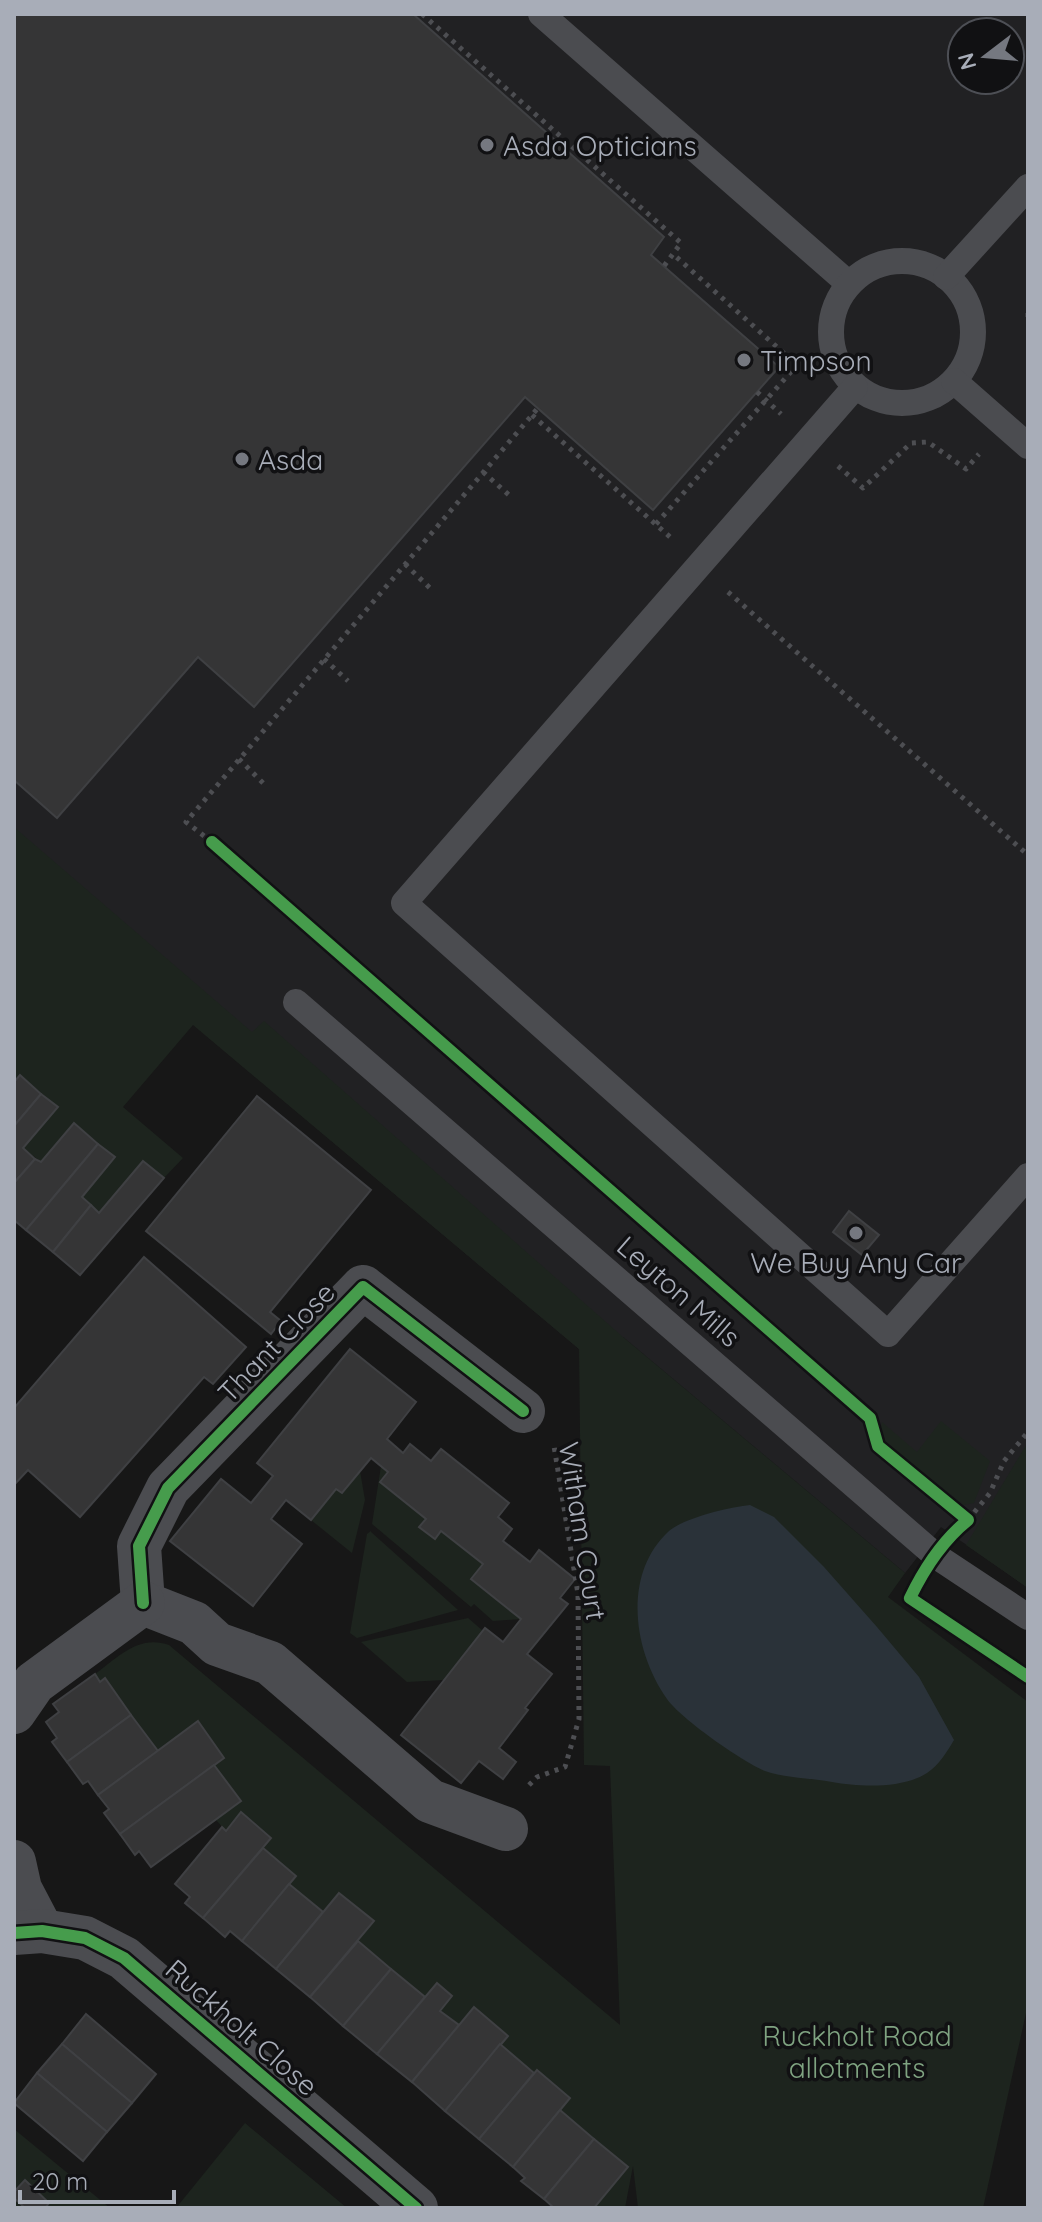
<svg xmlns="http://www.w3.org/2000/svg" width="1042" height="2222" font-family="Quicksand,sans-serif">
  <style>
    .built { fill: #212123; fill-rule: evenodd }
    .green { fill: #1d241e }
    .water { fill: #2a3239 }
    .building { fill: #353536; stroke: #3f4043; stroke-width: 2 }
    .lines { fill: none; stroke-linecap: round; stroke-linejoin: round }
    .path { stroke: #4d4e52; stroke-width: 5; stroke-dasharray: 4 6; stroke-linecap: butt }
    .service { stroke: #4b4c50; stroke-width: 26 }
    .minor { stroke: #4b4c50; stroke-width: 44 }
    .cycleway-casing { stroke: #111113; stroke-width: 17 }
    .cycleway { stroke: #469c4c; stroke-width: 12 }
    .poi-dot { fill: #757880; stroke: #111113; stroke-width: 3 }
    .labels { text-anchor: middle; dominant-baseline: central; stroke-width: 7; stroke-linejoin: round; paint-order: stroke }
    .poi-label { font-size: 28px; fill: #a8adb8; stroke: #111113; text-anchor: start }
    .street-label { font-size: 28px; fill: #a8adb8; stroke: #111113 }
    .park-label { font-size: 28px; fill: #7fa381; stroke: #111113 }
  </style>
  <rect width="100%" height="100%" fill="#171717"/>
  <path class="built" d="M14,14H1028V1588L941,1527L905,1573L623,1337L579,1349L14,874ZM962,32H1010V80H962Z"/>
  <g class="green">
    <path d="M14,827L252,1032L264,1021L623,1337L905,1573L888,1597L1028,1702V2004L983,2208H638L633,2166L625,2208H594L628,2167L560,2110L570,2098L537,2070L534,2073L500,2044L507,2035L475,2007L459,2025L440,2011L452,1996L437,1983L425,1997L358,1941L373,1921L340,1894L323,1912L289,1884L296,1876L263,1848L270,1837L241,1813L226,1831L216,1820L240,1801L214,1765L224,1758L198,1722L158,1751L105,1679L100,1682L95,1674C118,1657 139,1634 169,1645L620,2025L610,1766L584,1765L579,1349L193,1025L123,1107L183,1158L164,1178L143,1161L99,1213L82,1197L115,1157L74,1123L41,1162L23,1148L57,1107L20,1075L14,1082Z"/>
    <polygon points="941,1421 990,1461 974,1503 964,1505 883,1442 879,1436 882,1422 917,1452"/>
    <polygon points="1028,1442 1028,1588 966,1545"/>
    <polygon points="381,1466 388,1472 381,1483 426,1519 419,1527 441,1531 483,1564 471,1580 521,1619 493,1621 474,1604 471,1607 372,1524"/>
    <polygon points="360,1471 365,1500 352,1553 311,1520 336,1489"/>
    <polygon points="371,1531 371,1532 458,1610 357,1638 350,1633 367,1534"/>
    <polygon points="468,1618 483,1631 444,1680 407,1682 361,1642"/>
    <polygon points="245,2123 347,2208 176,2208"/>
    <polygon points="14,2129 110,2208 14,2208"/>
  </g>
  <path class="water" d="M750,1505L774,1517L824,1567L877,1627L919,1677L954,1740C947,1752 939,1765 927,1773C902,1789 860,1787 832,1782C811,1778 785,1778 765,1771C743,1762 681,1719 667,1699C633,1651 622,1574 669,1531C684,1518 730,1507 750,1505Z"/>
  <g class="building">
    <polygon points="14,14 413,14 664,237 651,255 779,367 653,510 525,397 254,707 198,657 57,818 14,780"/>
    <polygon points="20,1075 41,1094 14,1126 14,1082"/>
    <polygon points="41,1094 58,1107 23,1148 35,1159 14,1183 14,1126"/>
    <polygon points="257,1096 371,1190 270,1312 281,1321 271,1334 146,1231"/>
    <polygon points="74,1123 98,1144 26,1230 14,1220 14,1183 35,1159 41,1162"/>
    <polygon points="98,1144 115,1157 82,1197 91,1205 53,1252 26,1230"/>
    <polygon points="143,1161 164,1178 80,1275 53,1252 91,1205 99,1213"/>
    <polygon points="849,1211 879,1235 862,1255 833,1232"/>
    <polygon points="144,1257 246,1347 213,1384 204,1377 80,1517 28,1470 14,1485 14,1408"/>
    <polygon points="350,1349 416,1402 387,1439 403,1453 410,1444 431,1461 441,1449 509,1503 498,1517 512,1529 503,1541 530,1562 539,1550 575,1579 560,1598 568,1604 527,1654 552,1674 525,1708 528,1710 499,1748 516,1762 503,1779 479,1761 461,1783 401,1735 485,1628 503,1642 521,1619 471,1579 483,1564 441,1531 435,1539 419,1527 426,1519 380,1482 388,1472 371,1458 342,1493 336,1489 311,1520 286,1500 271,1519 302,1544 253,1606 170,1541 221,1479 251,1503 273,1476 257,1463"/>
    <polygon points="95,1674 100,1682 105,1678 131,1715 67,1762 52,1742 57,1738 46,1722 59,1712 53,1704"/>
    <polygon points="131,1715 158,1751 98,1795 88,1781 83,1784 67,1762"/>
    <polygon points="198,1721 224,1758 120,1834 104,1813 109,1809 98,1795"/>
    <polygon points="214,1765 241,1801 151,1867 139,1851 135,1855 120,1834"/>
    <polygon points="241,1812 271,1838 203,1918 185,1903 190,1897 175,1884 222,1827 226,1831"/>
    <polygon points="263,1848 296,1876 242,1941 230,1931 225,1937 203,1918"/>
    <polygon points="289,1884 323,1912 276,1969 242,1941"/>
    <polygon points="339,1893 374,1921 310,1997 276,1969"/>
    <polygon points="358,1941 391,1969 343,2026 310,1997"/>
    <polygon points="391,1969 425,1997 377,2054 343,2026"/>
    <polygon points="437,1983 452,1996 440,2011 459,2025 412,2082 377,2054"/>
    <polygon points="474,2007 508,2036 445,2111 412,2082"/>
    <polygon points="86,2014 156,2074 132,2103 62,2044"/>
    <polygon points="62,2044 132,2103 107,2132 37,2073"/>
    <polygon points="500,2044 534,2073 479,2139 445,2111"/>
    <polygon points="537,2070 570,2098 513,2167 479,2139"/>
    <polygon points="37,2073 107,2132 83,2161 14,2103"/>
    <polygon points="560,2110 594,2139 544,2199 521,2181 525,2178 513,2167"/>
    <polygon points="594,2139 628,2167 594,2208 554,2208 544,2199"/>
    <polygon points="25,2180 49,2203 45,2208 25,2208 14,2198 14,2192"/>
  </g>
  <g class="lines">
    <g class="path">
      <polyline points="422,14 681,243 664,266"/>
      <polyline points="1028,313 1028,323"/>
      <polyline points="757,392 781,414"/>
      <polyline points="532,415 670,537"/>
      <polyline points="838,466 863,488 911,443 928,442 966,469 979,454"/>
      <polyline points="483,472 509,495"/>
      <polyline points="656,524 797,365 673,254"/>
      <polyline points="405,564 433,591"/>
      <polyline points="728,592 1028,855"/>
      <polyline points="324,659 348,681"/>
      <polyline points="239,759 264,784"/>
      <polyline points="212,842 186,822 538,408"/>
      <polyline points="968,1520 990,1493 1004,1461 1028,1432"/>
      <polyline points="529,1785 537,1777 565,1767 579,1719 578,1594 554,1446"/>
    </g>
    <g class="service">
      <polyline points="541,14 848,283"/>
      <circle cx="902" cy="332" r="71"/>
      <polyline points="946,277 1028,187"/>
      <polyline points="954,381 1028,446"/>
      <polyline points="855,387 404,903 888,1334 1028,1176"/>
      <polyline points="296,1002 936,1556 1028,1617"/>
    </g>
    <g class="minor">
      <polyline points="143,1603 139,1546 168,1488 363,1287 523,1411"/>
      <polyline points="143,1603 194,1623 217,1644 270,1663 430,1801 506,1829"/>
      <polyline points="14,1712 34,1683 143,1603"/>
      <polyline points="14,1862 20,1889 42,1931"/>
      <polyline points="14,1933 42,1931 85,1938 124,1958 416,2208"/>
    </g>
    <g class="cycleway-casing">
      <g id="cycleway">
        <path d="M212,842L870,1418L878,1446L968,1520C943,1540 924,1569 910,1598L1028,1677"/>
        <polyline points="143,1603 139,1546 168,1488 363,1287 523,1411"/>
        <polyline points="14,1933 42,1931 85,1938 124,1958 416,2208"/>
      </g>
    </g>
    <use href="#cycleway" class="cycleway"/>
  </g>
  <g class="poi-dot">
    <circle cx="487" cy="145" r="8"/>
    <circle cx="744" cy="360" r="8"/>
    <circle cx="242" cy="459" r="8"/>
    <circle cx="856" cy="1233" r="8"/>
  </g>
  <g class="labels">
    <g class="poi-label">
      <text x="503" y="145">Asda Opticians</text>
      <text x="760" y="360">Timpson</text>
      <text x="258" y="459">Asda</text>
      <text x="856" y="1262" text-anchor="middle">We Buy Any Car</text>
    </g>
    <g class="street-label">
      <text transform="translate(679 1291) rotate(41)">Leyton Mills</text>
      <text transform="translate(276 1342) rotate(-46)">Thant Close</text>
      <text transform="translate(583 1531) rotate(81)">Witham Court</text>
      <text transform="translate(242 2027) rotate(41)">Ruckholt Close</text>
    </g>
    <g class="park-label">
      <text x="857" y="2035">Ruckholt Road<tspan x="857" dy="32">allotments</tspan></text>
    </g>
  </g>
  <rect width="1042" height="2222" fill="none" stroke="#a8adb8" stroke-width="32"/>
  <g transform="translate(986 56) rotate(254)"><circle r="38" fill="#111113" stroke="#4d4f55" stroke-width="2"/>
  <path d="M0-6L14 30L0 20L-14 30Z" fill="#757880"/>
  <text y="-12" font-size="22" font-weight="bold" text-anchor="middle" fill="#a8adb8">N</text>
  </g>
  <path d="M20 2190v12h154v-12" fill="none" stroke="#a8adb8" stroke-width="4"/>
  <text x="32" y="2190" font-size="24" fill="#a8adb8" stroke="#111113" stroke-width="6" paint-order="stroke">20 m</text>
</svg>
